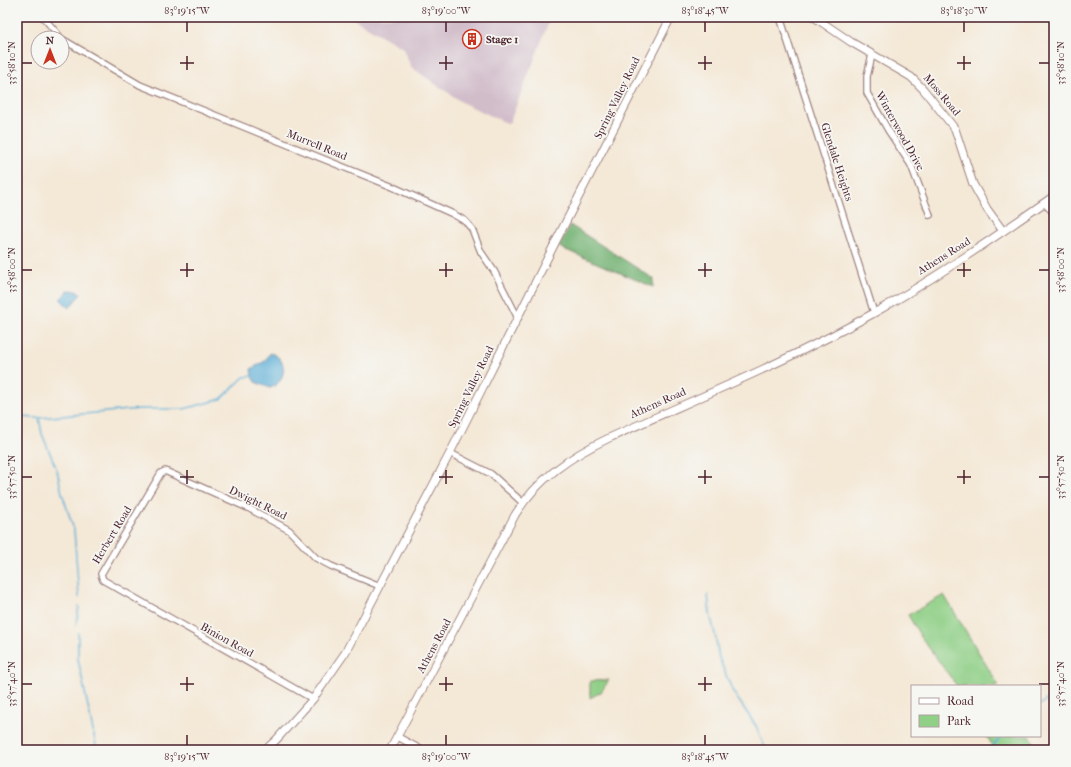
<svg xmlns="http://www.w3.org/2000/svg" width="1071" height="767" font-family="'IM FELL French Canon',serif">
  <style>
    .industrial { fill: #d1bdca }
    .green { fill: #8fcf86; stroke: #6c7758 }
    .forest { fill: #73b273; stroke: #5e684f }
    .water { fill: #5baed6; stroke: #526680 }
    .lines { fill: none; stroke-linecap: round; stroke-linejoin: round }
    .stream { stroke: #5baed6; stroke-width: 1.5 }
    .minor-casing { stroke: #9f8480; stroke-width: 8 }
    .tertiary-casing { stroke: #9f8480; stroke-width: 9 }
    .minor { stroke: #fff; stroke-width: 5.5 }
    .tertiary { stroke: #fff; stroke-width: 7 }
    .ticks { fill: none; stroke: #4a1f2b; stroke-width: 1.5 }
    .labels { text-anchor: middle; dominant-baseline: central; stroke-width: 3.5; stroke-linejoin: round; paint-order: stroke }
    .poi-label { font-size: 11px; font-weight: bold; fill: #4a1f2b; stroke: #f6f6f2; text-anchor: start }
    .street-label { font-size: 11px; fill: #4a1f2b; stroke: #f6f6f2 }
    .neatline { fill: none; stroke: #4a1f2b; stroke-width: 1.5 }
    .ticks-label { font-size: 10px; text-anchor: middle; fill: #4a1f2b }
  </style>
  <rect width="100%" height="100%" fill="#f6f6f2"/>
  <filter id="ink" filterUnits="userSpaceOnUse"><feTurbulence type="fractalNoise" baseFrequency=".025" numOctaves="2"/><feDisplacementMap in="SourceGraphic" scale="8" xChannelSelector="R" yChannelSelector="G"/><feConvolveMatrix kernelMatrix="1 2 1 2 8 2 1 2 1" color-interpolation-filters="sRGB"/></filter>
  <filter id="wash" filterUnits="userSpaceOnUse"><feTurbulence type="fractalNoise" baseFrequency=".012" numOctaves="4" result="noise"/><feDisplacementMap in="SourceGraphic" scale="16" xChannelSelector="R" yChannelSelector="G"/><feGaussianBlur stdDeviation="0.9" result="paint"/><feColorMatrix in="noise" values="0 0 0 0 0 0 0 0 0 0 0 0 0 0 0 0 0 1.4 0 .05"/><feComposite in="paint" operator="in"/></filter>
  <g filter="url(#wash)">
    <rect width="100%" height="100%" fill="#f4e8d6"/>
    <polygon class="industrial" points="350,17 551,17 509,124 463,103 411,67 403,48"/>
    <g class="green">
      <polygon points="944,595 999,686 957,686 921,637 908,615"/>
      <polygon points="609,680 601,692 590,698 590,681"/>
      <polygon points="987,736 1030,736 1038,750 995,750"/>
    </g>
    <polygon class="forest" points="570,225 654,279 653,287 559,247"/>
    <g class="water">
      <polygon points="73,290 79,292 81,294 69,308 60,299 68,291"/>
      <path d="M270,353C289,358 287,382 270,388L255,382L252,377L251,369L265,361Z"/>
    </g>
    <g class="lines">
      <g class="stream">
        <polyline points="17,417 39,418 140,409 184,409 221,399 244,377 252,376"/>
        <polyline points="39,418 42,434 57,470 62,493 74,530 79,597"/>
        <polyline points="708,595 710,614 715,634 719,658 733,692 756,726 766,750"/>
        <polyline points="76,626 79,606"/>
        <polyline points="78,633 78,659 97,750"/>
        <polyline points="1040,705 1054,694"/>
        <polyline points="989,750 1002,736"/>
      </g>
    </g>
  </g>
  <g filter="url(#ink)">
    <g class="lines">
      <g class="minor-casing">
        <g id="minor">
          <polyline points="43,17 61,38"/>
          <polyline points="780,17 874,313"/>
          <polyline points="62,39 140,85 393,187 453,214 465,221 472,229 481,252 494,271 518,318"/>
          <polyline points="872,55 867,76 867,93 888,130 911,165 930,215"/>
          <polyline points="1044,203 1054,213"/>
          <polyline points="450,453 491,474 523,503"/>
          <polyline points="313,699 103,580 101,574 161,473 165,471 248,508 289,530 316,558 331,566 380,586"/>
          <polyline points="398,737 422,750"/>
        </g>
      </g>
      <g class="tertiary-casing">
        <g id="tertiary">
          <polyline points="814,17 851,42 911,77 923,89 955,129 973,184 987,209 1003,231"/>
          <polyline points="265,750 276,740 313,699 345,653 450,453 556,241 671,17"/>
          <path d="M390,750L515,515C537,479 571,456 609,438C697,398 789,361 874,313C936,278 995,237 1054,196"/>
        </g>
      </g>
      <use href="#minor" class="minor"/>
      <use href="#tertiary" class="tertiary"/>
    </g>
  </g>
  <path class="ticks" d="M187,22V32M446,22V32M705,22V32M964,22V32M187,56V70M446,56V70M705,56V70M964,56V70M22,63H32M180,63H194M439,63H453M698,63H712M957,63H971M1039,63H1049M187,263V277M446,263V277M705,263V277M964,263V277M22,270H32M180,270H194M439,270H453M698,270H712M957,270H971M1039,270H1049M187,470V484M446,470V484M705,470V484M964,470V484M22,477H32M180,477H194M439,477H453M698,477H712M957,477H971M1039,477H1049M187,677V691M446,677V691M705,677V691M22,684H32M180,684H194M439,684H453M698,684H712M1039,684H1049M187,735V745M446,735V745M705,735V745"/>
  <defs>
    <g id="building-ring" transform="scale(1)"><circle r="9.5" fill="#f6f6f2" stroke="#c8321e" stroke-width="1.5"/><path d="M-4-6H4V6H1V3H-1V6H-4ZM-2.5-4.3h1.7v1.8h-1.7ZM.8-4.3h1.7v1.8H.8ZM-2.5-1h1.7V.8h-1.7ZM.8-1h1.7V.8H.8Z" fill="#c8321e"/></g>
  </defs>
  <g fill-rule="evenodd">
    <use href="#building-ring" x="472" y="39"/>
  </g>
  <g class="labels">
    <g class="poi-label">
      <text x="486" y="39">Stage 1</text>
    </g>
    <g class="street-label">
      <text transform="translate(942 95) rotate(50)">Moss Road</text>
      <text transform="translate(617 98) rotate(-64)">Spring Valley Road</text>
      <text transform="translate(900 131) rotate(61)">Winterwood Drive</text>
      <text transform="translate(317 145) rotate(22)">Murrell Road</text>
      <text transform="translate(837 162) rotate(72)">Glendale Heights</text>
      <text transform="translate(944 256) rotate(-32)">Athens Road</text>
      <text transform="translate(471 387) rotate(-64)">Spring Valley Road</text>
      <text transform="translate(658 403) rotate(-24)">Athens Road</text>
      <text transform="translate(258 503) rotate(26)">Dwight Road</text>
      <text transform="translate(112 535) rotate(-59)">Herbert Road</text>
      <text transform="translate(227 640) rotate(29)">Binion Road</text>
      <text transform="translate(434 646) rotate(-62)">Athens Road</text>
    </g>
  </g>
  <rect width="1071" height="767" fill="none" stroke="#f6f6f2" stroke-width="44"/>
  <rect x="911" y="685" width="130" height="52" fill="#f6f6f2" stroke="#b1a0a2"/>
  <rect x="919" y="698" width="20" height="6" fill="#ffffff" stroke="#b1a0a2"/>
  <text x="947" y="705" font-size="12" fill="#4a1f2b">Road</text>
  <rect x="919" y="715" width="20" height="12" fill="#8fcf86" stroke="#b1a0a2"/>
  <text x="947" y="725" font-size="12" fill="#4a1f2b">Park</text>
  <g transform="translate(50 50)"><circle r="19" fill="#f6f6f2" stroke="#b1a0a2"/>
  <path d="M0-3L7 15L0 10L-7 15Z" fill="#c8321e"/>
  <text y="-6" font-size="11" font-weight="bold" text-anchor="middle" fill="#4a1f2b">N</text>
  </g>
  <rect x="22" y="22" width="1027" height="723" class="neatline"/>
  <g class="ticks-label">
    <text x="187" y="14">83°19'15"W</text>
    <text x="446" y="14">83°19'00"W</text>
    <text x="705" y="14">83°18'45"W</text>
    <text x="964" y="14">83°18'30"W</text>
    <text transform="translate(11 63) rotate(-90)" y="4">33°58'10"N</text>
    <text transform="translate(1060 63) rotate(-90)" y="4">33°58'10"N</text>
    <text transform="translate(11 270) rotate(-90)" y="4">33°58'00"N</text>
    <text transform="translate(1060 270) rotate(-90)" y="4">33°58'00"N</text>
    <text transform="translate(11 477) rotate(-90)" y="4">33°57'50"N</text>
    <text transform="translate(1060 477) rotate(-90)" y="4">33°57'50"N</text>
    <text transform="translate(11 684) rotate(-90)" y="4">33°57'40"N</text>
    <text transform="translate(1060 684) rotate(-90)" y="4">33°57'40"N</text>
    <text x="187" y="760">83°19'15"W</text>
    <text x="446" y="760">83°19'00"W</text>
    <text x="705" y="760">83°18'45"W</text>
  </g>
</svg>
